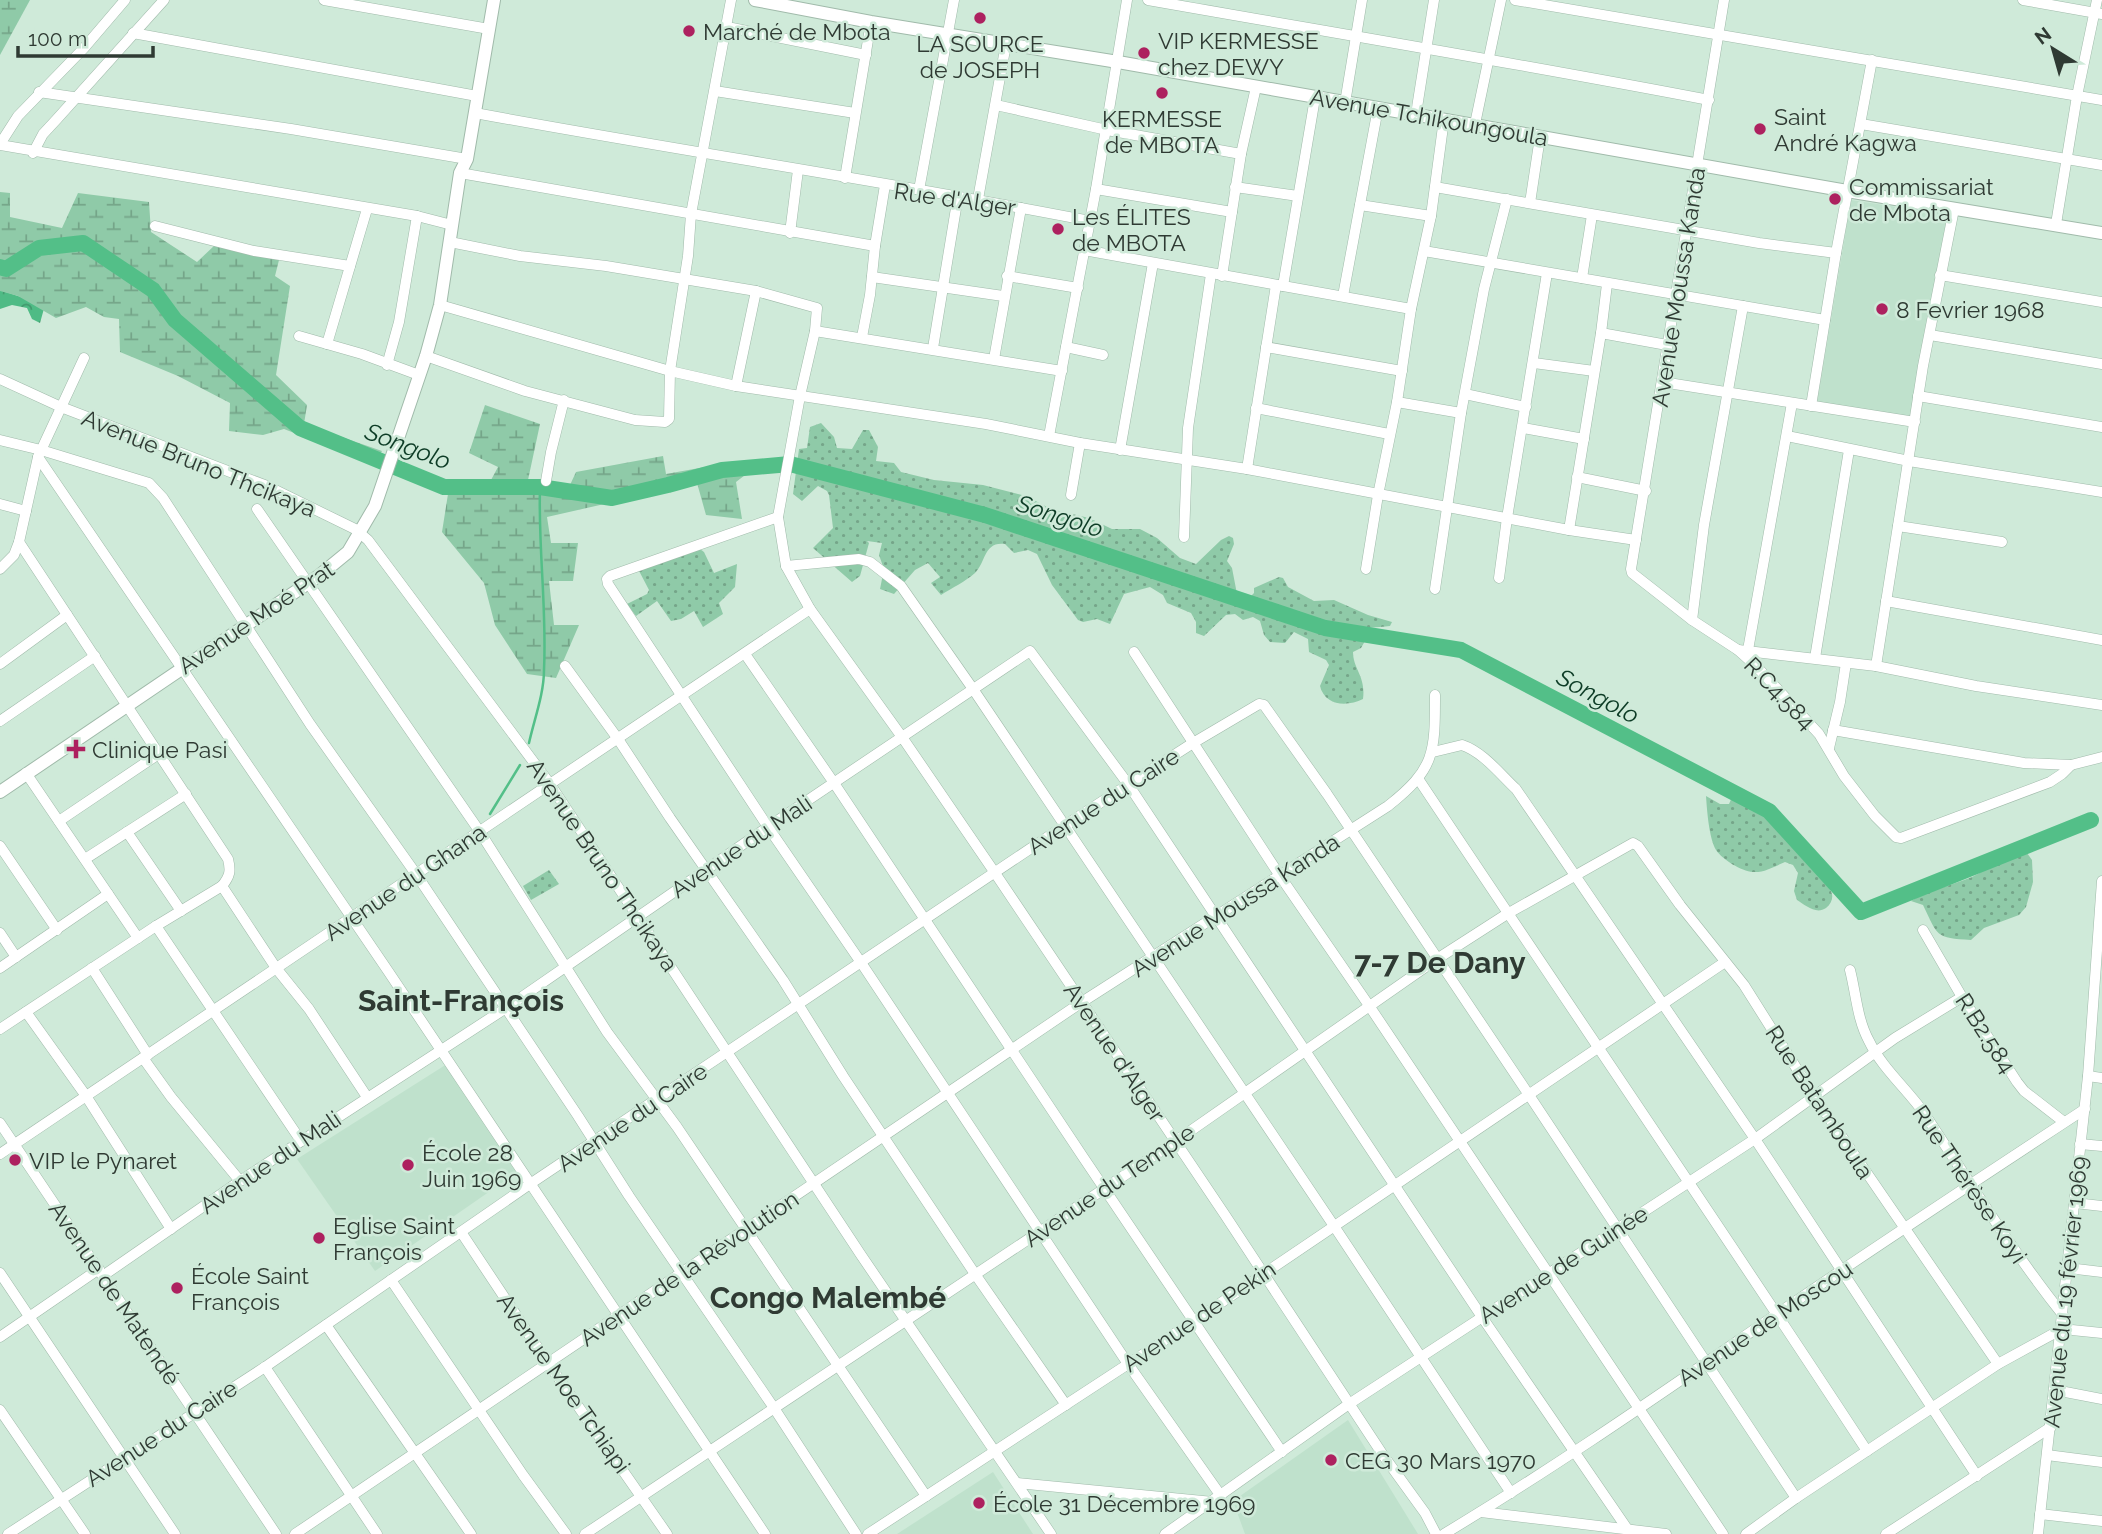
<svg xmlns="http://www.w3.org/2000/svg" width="2102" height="1534" font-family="Raleway,sans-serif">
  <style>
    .built { fill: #bfe1cc }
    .grass { fill: url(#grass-dots) }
    .forest { fill: url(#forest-crowns) }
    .wetland { fill: url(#wetland-marsh) }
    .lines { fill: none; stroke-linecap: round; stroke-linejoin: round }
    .stream { stroke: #53bf88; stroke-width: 2.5 }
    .river { stroke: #53bf88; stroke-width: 16 }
    .minor-casing { stroke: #a0baaa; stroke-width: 11 }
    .tertiary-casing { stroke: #a0baaa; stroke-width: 14 }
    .minor { stroke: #fff; stroke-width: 10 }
    .tertiary { stroke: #fff; stroke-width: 12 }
    .poi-dot { fill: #ad215f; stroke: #cfead9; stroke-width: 2.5 }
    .labels { text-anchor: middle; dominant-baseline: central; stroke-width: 5; stroke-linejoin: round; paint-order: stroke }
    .poi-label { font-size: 23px; fill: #2f3a33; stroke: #cfead9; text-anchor: start }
    .street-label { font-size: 23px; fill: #2f3a33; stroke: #cfead9 }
    .water-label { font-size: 24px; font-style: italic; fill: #0d3c26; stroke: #cfead9 }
    .district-label { font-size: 30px; font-weight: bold; fill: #2f3a33; stroke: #cfead9 }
  </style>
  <defs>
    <pattern id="grass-dots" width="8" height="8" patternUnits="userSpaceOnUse" patternTransform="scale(1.75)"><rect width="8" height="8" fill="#8fcaa8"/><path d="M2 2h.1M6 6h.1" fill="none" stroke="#75a589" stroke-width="1.8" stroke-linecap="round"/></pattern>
    <pattern id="forest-crowns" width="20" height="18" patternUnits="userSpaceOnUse" patternTransform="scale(1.75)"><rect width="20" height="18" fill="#4fbb85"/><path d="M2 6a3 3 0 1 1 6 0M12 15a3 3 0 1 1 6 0" fill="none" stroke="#42996d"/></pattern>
    <pattern id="wetland-marsh" width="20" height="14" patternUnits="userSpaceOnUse" patternTransform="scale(1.75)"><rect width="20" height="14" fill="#8fcaa8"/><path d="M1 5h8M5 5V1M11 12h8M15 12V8" fill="none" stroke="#75a589"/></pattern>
  </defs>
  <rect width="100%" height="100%" fill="#cfead9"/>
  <g class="built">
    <polygon points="1851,200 1949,215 1911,418 1817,403"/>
    <polygon points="447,1064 519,1171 375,1271 297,1159"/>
    <polygon points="1348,1420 1418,1534 1245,1534 1233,1501"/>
    <polygon points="993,1472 1033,1534 897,1534"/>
  </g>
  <g class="grass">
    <path d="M821,423L834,437L837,448L852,449L863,430H869L878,447L876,461L894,463L901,472L934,480L983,485L1026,496L1051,509L1089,518L1112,529H1140L1157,538L1180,558L1196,564L1221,540L1229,536L1233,538L1234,544L1227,561L1232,568L1237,594L1241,597L1251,596L1254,593V588L1279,577L1283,578L1288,587L1314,601L1334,600L1368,615L1392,622L1390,626C1365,629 1331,629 1307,620C1285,611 1275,603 1249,602L1146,564L1125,560L1054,532L999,515L983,508L915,493L919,502L945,507L1023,529L1067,544L1086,554L1125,563L1138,570C1180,582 1222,595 1264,609C1302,622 1327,636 1369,634L1361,648L1353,652C1353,669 1366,676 1363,699C1347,707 1325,706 1320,686L1329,665L1326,660L1309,652L1308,639L1294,632L1285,643L1270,642L1264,635L1260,621L1253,617L1243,620L1235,614L1226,615L1204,636L1196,633V622L1191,613L1167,603L1163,595L1150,587L1124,594L1110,624L1097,619L1083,622L1078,620L1052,585L1037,554L1028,550L1014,553L1005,544C984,541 986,562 975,573C966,581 952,588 941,595L931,583L940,577L928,563L915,570L894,594L880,589L884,569L879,555L882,543L867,541L869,543L860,576L852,582L813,548L833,528L829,495L827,491L818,486L802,501L793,494L799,449L807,448L810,427Z"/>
    <polygon points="697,547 704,552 714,573 737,564 735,587 719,603 723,614 703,627 694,611 681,619 671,621 657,601 636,616 627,604 647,594 649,590 637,567"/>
    <path d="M1733,795C1743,801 1757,805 1767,813C1779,823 1829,880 1832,894C1833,899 1831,904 1826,908C1816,915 1805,905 1797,900L1794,891L1798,873L1793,865L1785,862C1775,866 1764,873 1753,872C1741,871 1723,860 1716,850C1709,838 1707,810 1706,796L1720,804H1729Z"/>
    <path d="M2020,850L2027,853L2032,860L2033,882L2026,907L2019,915L1984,928L1971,940C1935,938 1938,936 1923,905L1911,901C1930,889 1951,886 1972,877C1989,869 2002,856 2020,850Z"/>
    <polygon points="549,870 559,884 531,900 523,886"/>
  </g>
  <polygon class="forest" points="0,290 45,305 40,323 32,319 27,308 12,305 0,309"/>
  <g class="wetland">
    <polygon points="0,0 30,0 0,55"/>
    <polygon points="0,192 10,193 10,217 62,228 78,193 149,202 151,232 197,262 215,245 279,260 275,276 290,286 276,375 307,405 304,424 382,451 374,464 284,429 263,435 229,431 230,403 178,376 120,352 119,319 104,317 86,307 56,318 18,296 0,291"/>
    <polygon points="485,405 540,424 528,480 570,485 576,472 663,456 666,474 705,467 776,461 775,468 749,472 736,482 742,519 706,515 697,483 547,517 551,543 578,543 573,581 549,581 554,625 579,625 556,678 527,674 495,625 484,583 442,532 448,494 484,493 498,467 469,453"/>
  </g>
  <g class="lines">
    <g class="stream">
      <path d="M529,743C534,720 544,694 544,670C547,608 538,548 540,487"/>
      <polyline points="490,814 520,765"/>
    </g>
    <polyline class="river" points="0,267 6,269 39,248 83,243 153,290 175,320 300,428 444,487 540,487 612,498 668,485 722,470 790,464 985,515 1325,628 1461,650 1769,811 1861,912 2091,820"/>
    <g class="minor-casing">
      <g id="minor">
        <polyline points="324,0 489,29"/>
        <path d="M1148,0C1335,33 1522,64 1709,100"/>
        <polyline points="1515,0 2102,100"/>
        <polyline points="1724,0 1631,569 1632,573 1692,620 1738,650 1757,667 1819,734 1844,776 1875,816 1896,837 1901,838 2050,782 2062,774 2071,765"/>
        <polyline points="2023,0 2102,14"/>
        <polyline points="727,27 866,55"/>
        <polyline points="133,33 477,96"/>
        <polyline points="715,91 855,113"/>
        <polyline points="39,92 291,129 467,159"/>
        <polyline points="1345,103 1362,0"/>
        <polyline points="996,105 1107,130 1241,154"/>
        <path d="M475,113C680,151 886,181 1090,221"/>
        <polyline points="1416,114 1434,0"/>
        <polyline points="1475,124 1501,0"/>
        <polyline points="1861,124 2102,165"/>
        <polyline points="0,144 18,116 84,48 125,0"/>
        <polyline points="0,145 417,216 452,225"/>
        <polyline points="33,153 43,134 56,120 164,0"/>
        <polyline points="460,173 875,246"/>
        <polyline points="845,178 871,22"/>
        <polyline points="1235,187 1298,196"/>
        <polyline points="1435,187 1759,243 1836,253"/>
        <polyline points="1096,189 1232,212"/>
        <polyline points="919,190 954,0"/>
        <polyline points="978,199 1006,44"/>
        <polyline points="1530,203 1540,137"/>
        <polyline points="1360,205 1431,216"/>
        <polyline points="2056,224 2077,96 2097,0"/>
        <polyline points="155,226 254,251 350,266"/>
        <polyline points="790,233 798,170"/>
        <polyline points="450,242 520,256 606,266 756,291 817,308 815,331 800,396 778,517 786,566 810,609 902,737 995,873 1225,1215 1383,1455 1425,1513 1436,1534"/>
        <polyline points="1084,250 1411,309"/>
        <polyline points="1424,251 1825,320"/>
        <polyline points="1940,275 2102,302"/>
        <polyline points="1007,276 1078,288"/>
        <polyline points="1222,276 1241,154 1256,87"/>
        <polyline points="872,277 1003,296"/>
        <polyline points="1582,278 1592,215"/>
        <polyline points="1283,286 1315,98"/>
        <polyline points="1343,296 1378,108"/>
        <polyline points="440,305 670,371 736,386 986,424 1080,443 1247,469 1569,530 1636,540"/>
        <polyline points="815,331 1062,371"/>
        <polyline points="1601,333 1667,345"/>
        <polyline points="1930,335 2102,364"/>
        <polyline points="299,336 362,354 419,375"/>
        <polyline points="862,337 870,295 875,246 885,185"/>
        <polyline points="327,344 367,209"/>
        <polyline points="1066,347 1103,355"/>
        <polyline points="1266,347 1402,371"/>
        <polyline points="933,348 958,196"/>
        <polyline points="426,356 525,391 635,420 665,422 669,419 670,371 688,256 691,214 731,0"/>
        <polyline points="994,359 1021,208"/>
        <polyline points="1534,363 1594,371"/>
        <polyline points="387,365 399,322 417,216"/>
        <polyline points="0,379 61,407 267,486 355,529 368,540 550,784 861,1255 1051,1534"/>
        <polyline points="1662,382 1915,422"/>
        <polyline points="736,386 756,291"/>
        <polyline points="1465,394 1526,407"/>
        <polyline points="1918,396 2102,427"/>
        <polyline points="1397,402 1461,413"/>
        <polyline points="1811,406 1836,253 1872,60"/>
        <polyline points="1256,408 1389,434"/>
        <polyline points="1523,428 1584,439"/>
        <polyline points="1049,436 1096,189 1127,0"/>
        <polyline points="1787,436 1909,461 2102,492"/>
        <polyline points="0,440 41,450 149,483 163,498 310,724 416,874 578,1116 629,1196 774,1408 856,1534"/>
        <polyline points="1120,450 1153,263"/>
        <polyline points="38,457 388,971 765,1534"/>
        <polyline points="1247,469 1276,285"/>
        <polyline points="1577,477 1646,491"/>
        <polyline points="546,481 551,452 564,400"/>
        <polyline points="1071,495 1080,443"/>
        <polyline points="0,504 26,511"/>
        <polyline points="257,509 480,832 607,1032 677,1127 926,1496"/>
        <polyline points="778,517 610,576 607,579 608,584 768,827 862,964 1128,1364 1221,1496"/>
        <polyline points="1898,526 2002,542"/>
        <polyline points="1569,530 1601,333 1607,284"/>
        <polyline points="1184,537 1188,428 1211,274"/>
        <polyline points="786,566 859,559 870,562 901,586 973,689 1334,1226 1511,1493"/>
        <polyline points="0,569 14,555 19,542 38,457 84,358"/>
        <polyline points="1366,569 1378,495 1397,402 1411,309 1431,216 1444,119"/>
        <polyline points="1499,578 1507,518 1547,273"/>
        <polyline points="1435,589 1461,413 1484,289 1507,199"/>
        <polyline points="1886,601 2102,640"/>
        <polyline points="1692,620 1704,525 1743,306"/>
        <polyline points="1738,650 1876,666 1976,686 2102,705"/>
        <polyline points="1748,650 1792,403"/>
        <polyline points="1134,652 1280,876 1370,1007 1723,1534"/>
        <polyline points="745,654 834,783 1083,1157 1282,1452"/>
        <polyline points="1815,658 1849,450"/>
        <polyline points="0,664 67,615"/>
        <polyline points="565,666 618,739 670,818 783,980 843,1076 975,1274 1066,1405"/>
        <polyline points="1876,666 1923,366 1954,209"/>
        <polyline points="0,721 95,656"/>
        <polyline points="1833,730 2024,763 2071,765 2102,757"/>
        <polyline points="1829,748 1840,702 1846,663"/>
        <path d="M1433,752L1462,745C1483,752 1500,774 1516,789L1755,1139L1977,1476"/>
        <polyline points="26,773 138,938"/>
        <path d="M1419,780C1568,1004 1720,1226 1867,1451"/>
        <polyline points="59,821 160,753"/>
        <polyline points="127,832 181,911"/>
        <polyline points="0,846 57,930"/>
        <polyline points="85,859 186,794"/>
        <polyline points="222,886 276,968 309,1009 367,1097"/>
        <polyline points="156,926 301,1141"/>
        <polyline points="1923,930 1962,997 2017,1082 2024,1091 2064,1122"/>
        <polyline points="0,933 16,957"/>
        <polyline points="0,968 108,894"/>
        <polyline points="92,968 148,1055"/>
        <path d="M1850,970C1856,993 1857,1019 1869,1041C1882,1068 1907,1089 1924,1113C1969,1181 2012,1251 2063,1315"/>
        <polyline points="26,1012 86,1096 171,1229"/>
        <path d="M0,1029L156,926L222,886C230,876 231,871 228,859L19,542"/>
        <polyline points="143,1058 171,1097 240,1181"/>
        <polyline points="2088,1076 2102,1078"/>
        <polyline points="0,1123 276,1534"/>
        <polyline points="2080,1144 2102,1146"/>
        <polyline points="0,1154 810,609"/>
        <polyline points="2075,1203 2102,1206"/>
        <polyline points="461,1232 548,1363 667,1534"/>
        <polyline points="2068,1268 2102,1272"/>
        <polyline points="0,1273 175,1534"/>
        <polyline points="104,1275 240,1181 506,1008 768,827 1030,651 1128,784 1482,1317 1628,1530"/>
        <polyline points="391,1280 523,1475 566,1534"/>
        <polyline points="326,1325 471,1534"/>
        <polyline points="0,1337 99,1269"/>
        <polyline points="265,1367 377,1534"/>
        <polyline points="2055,1390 2102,1399"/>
        <polyline points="0,1410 85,1534"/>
        <polyline points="2047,1455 2102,1462"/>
        <polyline points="1017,1483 1213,1502"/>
        <polyline points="1481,1512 1666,1534"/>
        <polyline points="2040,1514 2102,1521"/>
        <polyline points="8,1534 265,1367 530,1184 1064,826 1193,743 1259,704 1264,705 1327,794 1529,1095 1796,1498"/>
        <path d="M295,1534L1082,1002L1388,806C1435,769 1435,753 1435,695"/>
        <polyline points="585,1534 1176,1141 1437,959 1507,914 1633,843 1638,846 1680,905 1744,985 1814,1096 1998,1364"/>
        <polyline points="868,1534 1194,1321 1725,962"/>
        <polyline points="1165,1534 1349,1404 1755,1139 1895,1038 1962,997"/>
        <path d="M1444,1534C1559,1465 1669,1388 1780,1312C1881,1243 1983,1176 2085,1109"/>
        <polyline points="1746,1534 1796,1498 1998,1364 2062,1329 2102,1333"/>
        <polyline points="1886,1534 2051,1427"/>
        <polyline points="2038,1534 2088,1076 2102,881"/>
      </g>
    </g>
    <g class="tertiary-casing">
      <g id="tertiary">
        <polyline points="755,0 871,22 1118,62 1847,191 2102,233"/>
        <polyline points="0,792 320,575 348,552 375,506 426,356 440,305 460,173 467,159 494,0"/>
      </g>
    </g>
    <use href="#minor" class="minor"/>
    <use href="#tertiary" class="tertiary"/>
  </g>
  <g class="poi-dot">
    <circle cx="980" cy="18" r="7"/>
    <circle cx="689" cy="31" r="7"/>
    <circle cx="1144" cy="53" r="7"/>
    <circle cx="1162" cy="93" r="7"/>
    <circle cx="1760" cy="129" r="7"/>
    <circle cx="1835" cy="199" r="7"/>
    <circle cx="1058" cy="229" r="7"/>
    <circle cx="1882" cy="309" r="7"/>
    <path d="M72.5 738.5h7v7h7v7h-7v7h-7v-7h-7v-7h7z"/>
    <circle cx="15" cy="1160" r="7"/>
    <circle cx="408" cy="1165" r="7"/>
    <circle cx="319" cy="1238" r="7"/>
    <circle cx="177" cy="1288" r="7"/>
    <circle cx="1331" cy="1460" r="7"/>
    <circle cx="979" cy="1503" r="7"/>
  </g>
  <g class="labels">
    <g class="poi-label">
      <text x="703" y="31">Marché de Mbota</text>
      <text x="1158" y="40">VIP KERMESSE<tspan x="1158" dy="26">chez DEWY</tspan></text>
      <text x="980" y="43" text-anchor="middle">LA SOURCE<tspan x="980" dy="26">de JOSEPH</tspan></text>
      <text x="1774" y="116">Saint<tspan x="1774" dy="26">André Kagwa</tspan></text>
      <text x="1162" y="118" text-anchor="middle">KERMESSE<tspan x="1162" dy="26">de MBOTA</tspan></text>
      <text x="1849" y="186">Commissariat<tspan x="1849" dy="26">de Mbota</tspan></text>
      <text x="1072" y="216">Les ÉLITES<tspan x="1072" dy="26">de MBOTA</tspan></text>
      <text x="1896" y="309">8 Fevrier 1968</text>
      <text x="92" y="749">Clinique Pasi</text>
      <text x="422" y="1152">École 28<tspan x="422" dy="26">Juin 1969</tspan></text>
      <text x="29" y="1160">VIP le Pynaret</text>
      <text x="333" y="1225">Eglise Saint<tspan x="333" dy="26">François</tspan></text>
      <text x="191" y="1275">École Saint<tspan x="191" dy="26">François</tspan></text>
      <text x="1345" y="1460">CEG 30 Mars 1970</text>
      <text x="993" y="1503">École 31 Décembre 1969</text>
    </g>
    <g class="street-label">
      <text transform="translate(1429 117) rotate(10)">Avenue Tchikoungoula</text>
      <text transform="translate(955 199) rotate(8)">Rue d'Alger</text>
      <text transform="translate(1678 287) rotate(-81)">Avenue Moussa Kanda</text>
      <text transform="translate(199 463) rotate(22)">Avenue Bruno Thcikaya</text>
      <text transform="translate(256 617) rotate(-34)">Avenue Moé Prat</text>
      <text transform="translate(1780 693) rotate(46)">R.C4.584</text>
      <text transform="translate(1103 801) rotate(-33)">Avenue du Caire</text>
      <text transform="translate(741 846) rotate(-34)">Avenue du Mali</text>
      <text transform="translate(603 865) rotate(56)">Avenue Bruno Thcikaya</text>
      <text transform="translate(405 882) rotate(-34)">Avenue du Ghana</text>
      <text transform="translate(1235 905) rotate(-33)">Avenue Moussa Kanda</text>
      <text transform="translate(1986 1033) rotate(57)">R.B2.584</text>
      <text transform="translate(1115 1052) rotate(56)">Avenue d'Alger</text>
      <text transform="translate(1820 1102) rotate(57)">Rue Batamboula</text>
      <text transform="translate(632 1117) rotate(-34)">Avenue du Caire</text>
      <text transform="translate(270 1162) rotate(-34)">Avenue du Mali</text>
      <text transform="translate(1970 1184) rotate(56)">Rue Thérèse Koyi</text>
      <text transform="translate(1109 1185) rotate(-34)">Avenue du Temple</text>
      <text transform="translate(1563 1264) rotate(-33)">Avenue de Guinée</text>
      <text transform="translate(689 1268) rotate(-34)">Avenue de la Révolution</text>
      <text transform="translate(2065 1292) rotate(-84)">Avenue du 19 février 1969</text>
      <text transform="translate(115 1293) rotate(56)">Avenue de Matendé</text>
      <text transform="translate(1199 1316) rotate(-34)">Avenue de Pekin</text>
      <text transform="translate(1765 1323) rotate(-34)">Avenue de Moscou</text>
      <text transform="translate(564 1383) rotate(55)">Avenue Moe Tchiapi</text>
      <text transform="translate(161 1433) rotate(-33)">Avenue du Caire</text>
    </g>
    <g class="water-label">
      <text transform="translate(408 446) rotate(21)">Songolo</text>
      <text transform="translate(1060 516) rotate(18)">Songolo</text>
      <text transform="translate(1598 696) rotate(28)">Songolo</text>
    </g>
    <g class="district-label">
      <text x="1440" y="962">7-7 De Dany</text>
      <text x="461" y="1000">Saint-François</text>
      <text x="828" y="1297">Congo Malembé</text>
    </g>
  </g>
  <g transform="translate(2053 49) rotate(323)" stroke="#cfead9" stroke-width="5" paint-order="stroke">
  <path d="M0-5L12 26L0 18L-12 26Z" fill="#2f3a33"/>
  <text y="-10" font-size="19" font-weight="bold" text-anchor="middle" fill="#2f3a33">N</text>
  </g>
  <path d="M18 46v10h135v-10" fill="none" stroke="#2f3a33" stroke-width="3.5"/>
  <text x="28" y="46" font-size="21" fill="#2f3a33" stroke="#cfead9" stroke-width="5" paint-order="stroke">100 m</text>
</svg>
